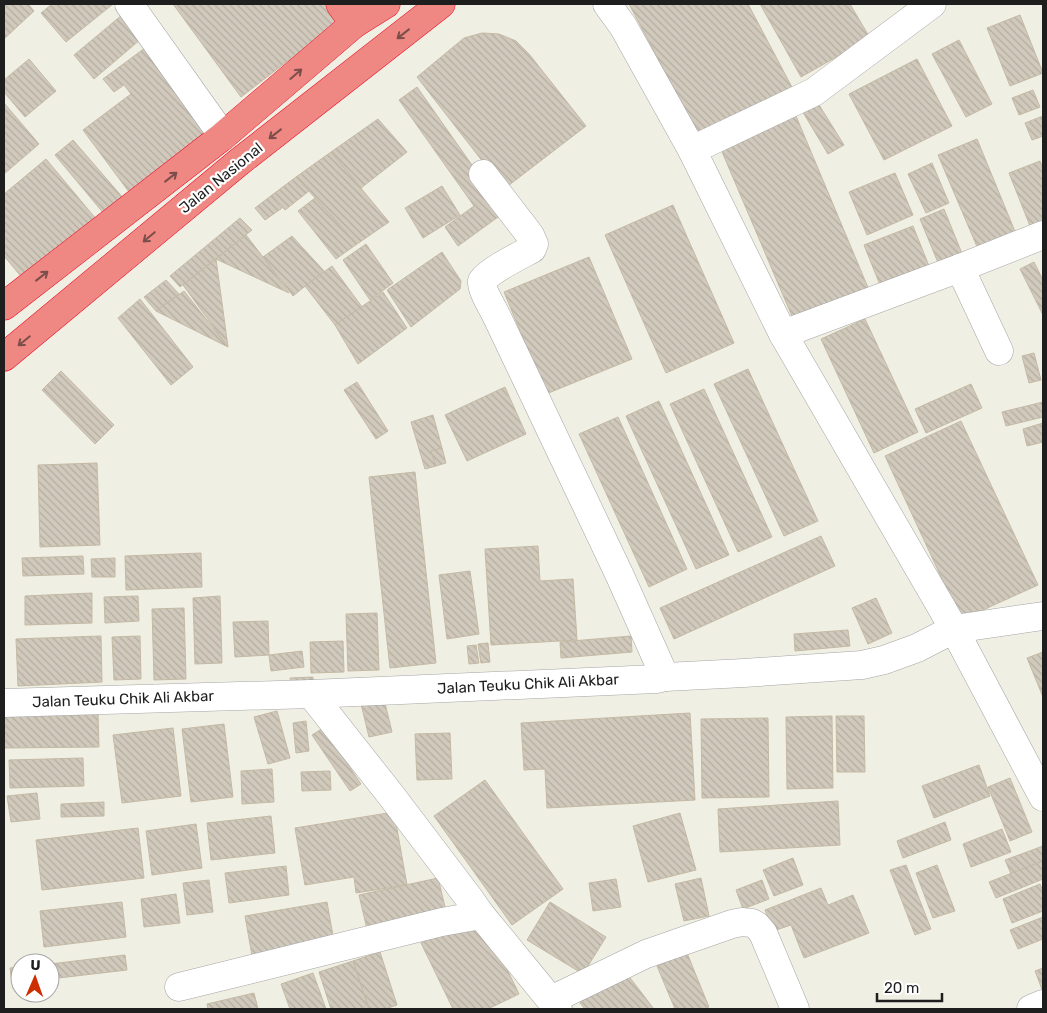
<svg xmlns="http://www.w3.org/2000/svg" width="1047" height="1013" font-family="Rubik,sans-serif">
  <style>
    .building { fill: url(#building-back-hatch); stroke: #c4b9a4 }
    .lines { fill: none; stroke-linecap: round; stroke-linejoin: round }
    .minor-casing { stroke: #a5a5a5; stroke-width: 29 }
    .highway-casing { stroke: #ec122c; stroke-width: 29 }
    .minor { stroke: #fff; stroke-width: 28 }
    .highway { stroke: #ef8883; stroke-width: 28 }
    .oneway { stroke: #7c4e4b }
    .labels { text-anchor: middle; dominant-baseline: central; stroke-width: 4.5; stroke-linejoin: round; paint-order: stroke }
    .street-label { font-size: 15px; fill: #1e1e1e; stroke: #fff }
  </style>
  <defs>
    <pattern id="building-back-hatch" width="6" height="6" patternUnits="userSpaceOnUse" patternTransform="scale(1.25)"><rect width="6" height="6" fill="#d1cabc"/><path d="M-1 5l2 2M0 0l6 6M5-1l2 2" fill="none" stroke="#b3ada1"/></pattern>
  </defs>
  <rect width="100%" height="100%" fill="#f0efe3"/>
  <g class="building">
    <polygon points="4,4 28,4 34,11 4,39"/>
    <polygon points="52,4 113,4 66,42 41,13"/>
    <polygon points="173,4 332,4 342,19 241,97"/>
    <polygon points="629,4 748,4 794,91 701,140"/>
    <polygon points="760,4 850,4 870,38 801,77"/>
    <polygon points="128,10 148,33 94,79 74,55"/>
    <polygon points="1020,15 1043,73 1010,86 987,28"/>
    <polygon points="482,33 499,34 516,41 529,54 586,126 504,189 417,77 464,38"/>
    <polygon points="959,40 992,104 966,117 932,54"/>
    <polygon points="149,45 215,134 132,196 83,130 131,94 124,85 114,92 103,79"/>
    <polygon points="29,59 56,91 25,117 4,92 4,80"/>
    <polygon points="917,59 952,126 884,160 849,94"/>
    <polygon points="417,87 505,212 458,246 445,227 474,206 399,100"/>
    <polygon points="1033,90 1040,107 1019,115 1012,98"/>
    <polygon points="816,100 844,145 828,154 801,109"/>
    <polygon points="4,103 39,144 4,174"/>
    <polygon points="796,116 869,290 794,321 720,147"/>
    <polygon points="1043,116 1043,136 1032,140 1025,123"/>
    <polygon points="378,119 407,152 361,188 331,152"/>
    <polygon points="977,139 1016,234 978,249 938,155"/>
    <polygon points="73,140 124,199 105,215 55,155"/>
    <polygon points="331,152 389,222 357,244 296,177"/>
    <polygon points="46,159 97,220 24,280 4,256 4,194"/>
    <polygon points="1040,161 1043,169 1043,221 1030,226 1009,173"/>
    <polygon points="932,163 949,203 926,213 908,174"/>
    <polygon points="895,173 913,215 867,235 849,192"/>
    <polygon points="296,177 309,191 285,210 272,195"/>
    <polygon points="442,186 460,215 423,238 405,208"/>
    <polygon points="272,195 282,208 265,220 255,208"/>
    <polygon points="315,198 357,244 336,259 298,211"/>
    <polygon points="673,205 734,343 666,373 605,235"/>
    <polygon points="944,209 963,256 939,265 920,219"/>
    <polygon points="240,218 252,230 180,287 170,276"/>
    <polygon points="913,226 931,271 882,290 864,245"/>
    <polygon points="246,235 263,257 289,293 216,259"/>
    <polygon points="292,236 324,271 293,296 263,257"/>
    <polygon points="366,244 393,283 370,300 343,260"/>
    <polygon points="442,252 461,281 460,289 411,327 387,290"/>
    <polygon points="589,257 632,359 546,394 504,292"/>
    <polygon points="216,259 228,347 183,285"/>
    <polygon points="1034,262 1043,280 1043,315 1020,269"/>
    <polygon points="332,266 362,307 335,325 305,286"/>
    <polygon points="166,280 179,294 156,311 144,297"/>
    <polygon points="184,291 228,347 156,311"/>
    <polygon points="383,292 407,328 358,364 335,325"/>
    <polygon points="140,299 193,367 171,385 118,318"/>
    <polygon points="865,319 918,432 874,453 821,339"/>
    <polygon points="1034,353 1041,380 1029,383 1022,356"/>
    <polygon points="748,369 818,521 784,536 714,384"/>
    <polygon points="61,371 114,425 95,444 42,390"/>
    <polygon points="357,382 388,431 376,439 344,390"/>
    <polygon points="971,384 982,408 926,433 915,409"/>
    <polygon points="505,387 526,434 467,461 445,415"/>
    <polygon points="704,389 772,537 738,552 670,404"/>
    <polygon points="659,401 729,555 696,569 626,416"/>
    <polygon points="1043,402 1043,417 1006,426 1002,412"/>
    <polygon points="433,415 442,448 431,451 436,466 425,469 411,422"/>
    <polygon points="618,417 687,569 649,587 579,434"/>
    <polygon points="961,421 1038,585 961,620 885,456"/>
    <polygon points="1043,423 1043,442 1027,446 1023,429"/>
    <polygon points="442,448 446,463 436,466 431,451"/>
    <polygon points="97,463 100,545 40,547 38,465"/>
    <polygon points="415,472 436,663 390,668 369,477"/>
    <polygon points="821,536 835,566 674,639 660,608"/>
    <polygon points="538,546 540,581 573,579 577,640 491,645 485,549"/>
    <polygon points="201,553 202,587 126,590 125,556"/>
    <polygon points="83,556 84,574 23,576 22,558"/>
    <polygon points="115,558 115,577 92,577 91,559"/>
    <polygon points="470,571 479,634 447,639 439,575"/>
    <polygon points="92,593 92,623 25,625 25,596"/>
    <polygon points="138,596 139,621 105,623 104,597"/>
    <polygon points="220,596 222,663 195,664 193,598"/>
    <polygon points="876,598 892,633 868,644 852,608"/>
    <polygon points="184,608 186,679 154,680 152,609"/>
    <polygon points="377,613 379,670 348,671 346,614"/>
    <polygon points="268,621 269,655 235,657 233,622"/>
    <polygon points="848,630 850,646 795,651 794,634"/>
    <polygon points="101,636 102,682 18,686 16,639"/>
    <polygon points="140,636 141,679 114,680 112,637"/>
    <polygon points="631,636 632,652 561,658 560,642"/>
    <polygon points="343,641 344,672 311,673 310,642"/>
    <polygon points="488,643 490,662 481,663 478,644"/>
    <polygon points="476,645 479,663 469,664 467,646"/>
    <polygon points="302,651 304,667 271,671 269,655"/>
    <polygon points="1043,652 1043,697 1027,658"/>
    <polygon points="313,677 313,684 291,685 290,678"/>
    <polygon points="384,699 392,732 369,737 361,704"/>
    <polygon points="277,711 290,758 268,764 254,717"/>
    <polygon points="98,713 99,747 4,748 4,714"/>
    <polygon points="690,713 695,800 547,808 545,769 524,770 521,723"/>
    <polygon points="832,716 833,788 787,789 786,717"/>
    <polygon points="836,716 864,716 865,772 837,772"/>
    <polygon points="768,718 769,797 702,798 701,719"/>
    <polygon points="306,721 309,751 296,753 293,723"/>
    <polygon points="224,724 233,797 191,802 182,729"/>
    <polygon points="173,728 181,796 122,803 113,735"/>
    <polygon points="323,728 361,784 350,791 312,735"/>
    <polygon points="450,733 452,779 417,780 415,734"/>
    <polygon points="83,758 84,786 10,788 9,760"/>
    <polygon points="979,765 990,796 934,818 922,786"/>
    <polygon points="272,769 274,802 242,804 241,771"/>
    <polygon points="330,771 331,790 302,791 301,772"/>
    <polygon points="1010,778 1032,832 1010,841 988,787"/>
    <polygon points="485,780 563,889 512,925 434,816"/>
    <polygon points="37,793 40,819 11,822 7,796"/>
    <polygon points="838,801 840,845 720,852 718,809"/>
    <polygon points="104,802 104,816 61,817 61,804"/>
    <polygon points="394,812 407,885 356,893 354,877 305,885 295,828"/>
    <polygon points="680,813 696,870 648,882 633,826"/>
    <polygon points="271,816 275,853 211,860 207,823"/>
    <polygon points="945,822 951,840 903,858 897,841"/>
    <polygon points="196,824 202,868 152,875 146,831"/>
    <polygon points="138,828 144,878 42,890 36,840"/>
    <polygon points="1002,829 1011,852 971,867 963,844"/>
    <polygon points="1043,846 1043,861 1011,874 1005,860"/>
    <polygon points="793,858 803,885 774,896 763,870"/>
    <polygon points="1043,861 1043,879 996,898 989,882"/>
    <polygon points="906,865 931,929 915,935 890,870"/>
    <polygon points="937,865 955,911 933,918 916,873"/>
    <polygon points="286,866 289,895 229,903 225,873"/>
    <polygon points="438,878 446,911 367,929 359,895"/>
    <polygon points="701,878 709,916 684,921 675,884"/>
    <polygon points="616,879 621,907 593,911 589,883"/>
    <polygon points="209,880 213,912 187,915 183,883"/>
    <polygon points="762,880 769,899 743,909 736,890"/>
    <polygon points="1040,884 1043,891 1043,911 1012,923 1003,899"/>
    <polygon points="821,888 828,905 853,895 869,933 804,958 791,925 773,931 765,910"/>
    <polygon points="176,894 180,923 144,927 141,899"/>
    <polygon points="122,902 126,937 44,947 40,911"/>
    <polygon points="327,902 335,947 253,961 245,916"/>
    <polygon points="550,902 606,937 583,974 527,940"/>
    <polygon points="481,915 519,994 488,1009 453,1009 421,943"/>
    <polygon points="1043,917 1043,939 1018,949 1010,930"/>
    <polygon points="380,952 397,1005 385,1009 369,1009 353,961"/>
    <polygon points="687,953 709,1007 704,1009 675,1009 657,966"/>
    <polygon points="125,955 127,970 50,979 50,964"/>
    <polygon points="353,961 369,1009 331,1009 319,972"/>
    <polygon points="20,967 20,982 12,983 10,968"/>
    <polygon points="1043,968 1043,992 1035,971"/>
    <polygon points="624,970 654,1009 585,1009 580,1003"/>
    <polygon points="313,973 326,1009 290,1009 281,984"/>
    <polygon points="254,993 258,1009 208,1009 207,1004"/>
  </g>
  <g class="lines">
    <g class="minor-casing">
      <g id="minor">
        <polyline points="129,4 223,136"/>
        <polyline points="607,4 623,26 692,150 783,334 954,629 1043,797"/>
        <polyline points="692,150 814,92 932,4"/>
        <path d="M483,174L530,235L534,244L532,249C519,256 490,270 482,281C481,290 493,308 497,317L620,576L665,677"/>
        <polyline points="960,268 999,351"/>
        <polyline points="783,334 960,268 1043,235"/>
        <polyline points="311,694 390,794 469,898 481,915 558,1009"/>
        <polyline points="4,703 311,694 656,679 665,677 744,673 862,665 884,660 917,648 954,629 1043,616"/>
        <polyline points="179,987 442,922 481,915"/>
        <polyline points="551,1000 646,954 732,924 742,922 752,923 757,926 763,933 795,1009"/>
        <polyline points="1031,1009 1043,1004"/>
      </g>
    </g>
    <g class="highway-casing">
      <g id="highway">
        <polyline points="340,4 354,24"/>
        <polyline points="4,306 223,136 354,24 386,4"/>
        <polyline points="4,357 239,162 441,4"/>
      </g>
    </g>
    <use href="#minor" class="minor"/>
    <use href="#highway" class="highway"/>
  </g>
  <defs><path id="oneway-shaft" d="M-6 0H5M1.5-3L5.5 0L1.5 3" fill="none" stroke-width="1.6" stroke-linecap="round" stroke-linejoin="round" transform="scale(1.25)"/></defs>
  <g class="oneway">
    <use href="#oneway-shaft" transform="translate(403 34) rotate(142)"/>
    <use href="#oneway-shaft" transform="translate(296 74) rotate(-41)"/>
    <use href="#oneway-shaft" transform="translate(275 134) rotate(142)"/>
    <use href="#oneway-shaft" transform="translate(171 177) rotate(-38)"/>
    <use href="#oneway-shaft" transform="translate(149 237) rotate(140)"/>
    <use href="#oneway-shaft" transform="translate(42 276) rotate(-38)"/>
    <use href="#oneway-shaft" transform="translate(24 341) rotate(141)"/>
  </g>
  <g class="labels">
    <g class="street-label">
      <text transform="translate(221 178) rotate(-39)">Jalan Nasional</text>
      <text transform="translate(528 684) rotate(-3)">Jalan Teuku Chik Ali Akbar</text>
      <text transform="translate(123 699) rotate(-2)">Jalan Teuku Chik Ali Akbar</text>
    </g>
  </g>
  <rect width="1047" height="1013" fill="none" stroke="#1e1e1e" stroke-width="10"/>
  <g transform="translate(35 978) rotate(2)"><circle r="24" fill="#ffffff" stroke="#a5a5a5"/>
  <path d="M0-4L9 19L0 12L-9 19Z" fill="#cd2f00"/>
  <text y="-8" font-size="14" font-weight="bold" text-anchor="middle" fill="#1e1e1e">U</text>
  </g>
  <path d="M877 993v8h65v-8" fill="none" stroke="#1e1e1e" stroke-width="2.5"/>
  <text x="884" y="993" font-size="15" fill="#1e1e1e" stroke="#ffffff" stroke-width="4" paint-order="stroke">20 m</text>
</svg>
